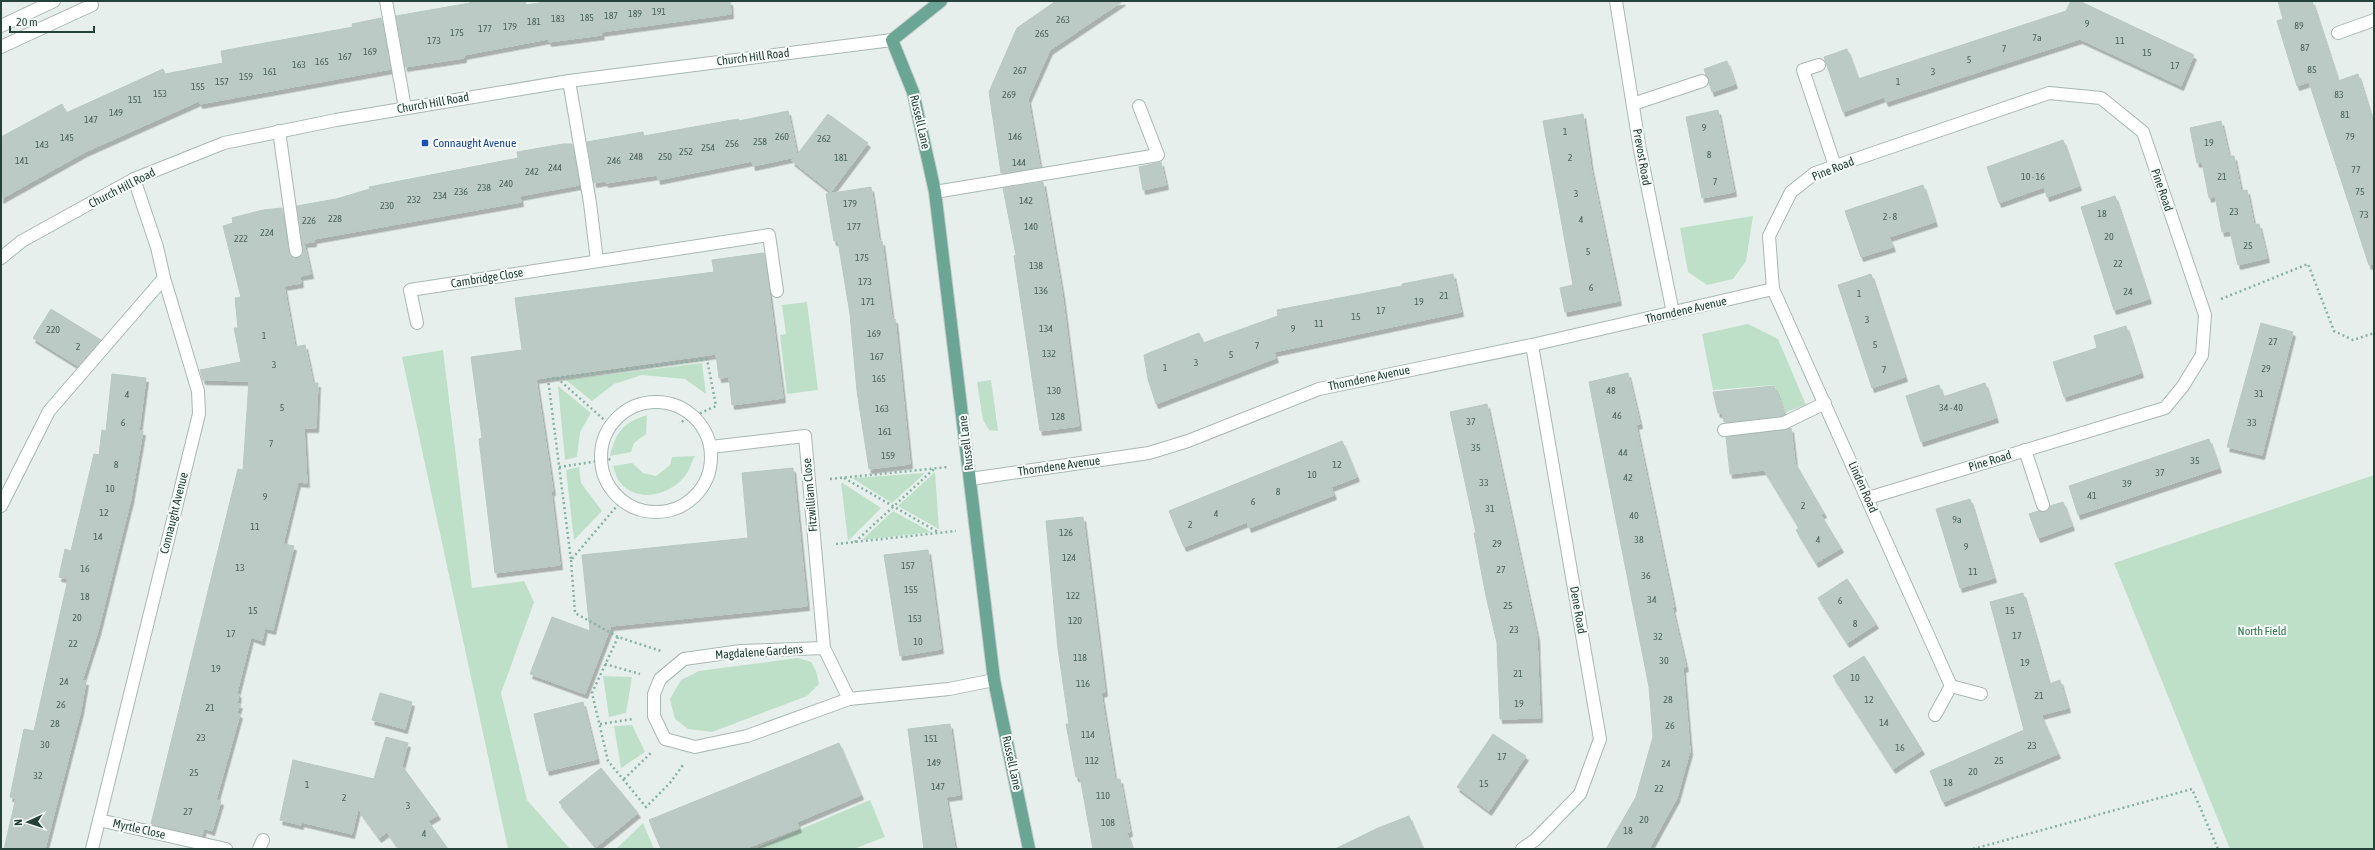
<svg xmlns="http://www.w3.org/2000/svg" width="2375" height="850" font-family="'Asap Condensed',sans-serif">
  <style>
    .green { fill: #bfe0c8 }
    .building { fill: #bbcac4; stroke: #b8c9c2; filter: url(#shadow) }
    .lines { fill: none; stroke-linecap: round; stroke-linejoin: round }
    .minor-casing { stroke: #a8b8b2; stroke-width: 14 }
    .major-casing { stroke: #c2cac8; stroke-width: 14 }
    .path { stroke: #86b3a5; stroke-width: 2.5; stroke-dasharray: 2 3; stroke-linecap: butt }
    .minor { stroke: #fff; stroke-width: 12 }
    .major { stroke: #6aa596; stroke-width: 12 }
    .transit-dot { fill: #1a4fb4; stroke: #f7fbf9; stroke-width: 1.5 }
    .labels { text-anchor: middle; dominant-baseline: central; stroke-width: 4; stroke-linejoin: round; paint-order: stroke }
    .number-label { font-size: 10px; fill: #4a645c }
    .street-label { font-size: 12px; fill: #24423a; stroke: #f7fbf9 }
    .transit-label { font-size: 12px; fill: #164399; stroke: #f7fbf9; text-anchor: start }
    .park-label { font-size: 12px; fill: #2d7a4b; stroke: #f7fbf9 }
  </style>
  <defs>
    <filter id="shadow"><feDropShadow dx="2.5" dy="4.5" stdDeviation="0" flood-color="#0004"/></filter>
  </defs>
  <rect width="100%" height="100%" fill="#e6efeb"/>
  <g class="green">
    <polygon points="1753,216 1746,261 1733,279 1707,285 1688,272 1680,228"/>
    <polygon points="807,302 818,390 787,394 780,335 786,334 782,305"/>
    <polygon points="1748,324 1778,339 1806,405 1786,412 1774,385 1713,390 1702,334"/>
    <polygon points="443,350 472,588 524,581 534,602 501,693 527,800 570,849 508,849 402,357"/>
    <polygon points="702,363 706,394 685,379 642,375 614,384 592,401 566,380"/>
    <polygon points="991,380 998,431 989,430 983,420 977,382"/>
    <polygon points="558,386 591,413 580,432 577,457 565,460"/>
    <path d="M647,415L646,434L634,443L631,452L610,456C616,431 623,423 647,415Z"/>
    <path d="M695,456C692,461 690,468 687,473C673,495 636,505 619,481C616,477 615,471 613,466L632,463L643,473L656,476L670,465L672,457Z"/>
    <polygon points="579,467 581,483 602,511 574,540 566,470"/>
    <polygon points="935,472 939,529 898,506"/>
    <polygon points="925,473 892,503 852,478"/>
    <polygon points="2374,475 2374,849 2230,849 2114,563"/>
    <polygon points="841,482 881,508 848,541"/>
    <polygon points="893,511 931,532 862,540"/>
    <polygon points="798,658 811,662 816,671 819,684 807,696 712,732 688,729 675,719 670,699 681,680 699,671"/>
    <polygon points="603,676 632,677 626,713 609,717"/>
    <polygon points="632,725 645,752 621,768 614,726"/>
    <polygon points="870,800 885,837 854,849 754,849"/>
    <polygon points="643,823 654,849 616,849"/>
  </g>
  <g class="building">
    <polygon points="470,1 525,1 526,5 551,1 730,1 731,14 601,32 602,35 549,42 548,39 464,55 464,58 405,67 396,16 470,3"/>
    <polygon points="1056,1 1123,1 1050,50 1028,99 1040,167 1001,173 989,92 1017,28"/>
    <polygon points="2071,1 2079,1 2194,55 2181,86 2080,39 1886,102 1884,97 1843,112 1824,57 1847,49 1858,79 2066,11"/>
    <polygon points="2278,1 2312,1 2338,81 2358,74 2374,126 2374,264 2369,265 2309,82 2297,86 2277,21 2283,19"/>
    <polygon points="381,18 391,69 200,104 199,101 85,152 1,199 1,137 62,104 66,113 163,69 165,74 223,63 221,51 353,27 352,24"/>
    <polygon points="1727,61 1735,84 1712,92 1704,69"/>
    <polygon points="1718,110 1734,192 1702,198 1686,117"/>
    <polygon points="788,111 797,155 828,114 868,143 831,192 792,161 795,157 753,166 752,161 658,180 657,175 606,183 605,181 594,183 587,142 643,132 644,136 738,119 739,121"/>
    <polygon points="1583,114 1591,168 1619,301 1565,312 1560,288 1573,285 1543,121"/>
    <polygon points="2221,121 2229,156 2234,156 2241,191 2247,190 2254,225 2259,224 2267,258 2238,265 2230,231 2222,232 2215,196 2209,198 2202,162 2197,163 2190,128"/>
    <polygon points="2063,140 2079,186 2047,197 2044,187 1999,203 1987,167"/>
    <polygon points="563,144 572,144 579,185 520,196 521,202 314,239 314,242 304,243 311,274 300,276 301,283 284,286 295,347 305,345 313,383 318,383 316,428 304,428 307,483 298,482 283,544 294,546 273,630 265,628 262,641 251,637 237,693 239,694 237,704 240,704 237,713 240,714 216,800 221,801 212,831 204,828 202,836 151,824 238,469 243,470 249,381 203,380 200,370 241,362 234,328 238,328 235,298 241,297 223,226 233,223 232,218 263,210 282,208 289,252 293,258 297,258 303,254 303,250 297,206 336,199 370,189 369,187 518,158 517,152"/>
    <polygon points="1161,162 1166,185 1143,190 1139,167"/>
    <polygon points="1043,182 1062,293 1079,426 1040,431 1014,256 1016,255 1003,188"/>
    <polygon points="1923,185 1935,222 1889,237 1893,247 1861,257 1845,211"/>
    <polygon points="871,187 879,241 882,241 892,319 895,319 910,464 869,469 857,391 850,314 838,241 834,241 826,194"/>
    <polygon points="2115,196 2149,299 2114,310 2081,207"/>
    <polygon points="764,253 783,398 732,405 729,377 719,378 716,354 536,379 553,491 551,491 560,565 495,573 479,439 482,438 471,357 522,350 515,298 714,272 712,260"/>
    <polygon points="1453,274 1461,312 1274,352 1276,358 1156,404 1148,379 1144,355 1199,333 1203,343 1278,316 1277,310 1402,286 1402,284"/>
    <polygon points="1871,274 1905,377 1872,388 1838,285"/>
    <polygon points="51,309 101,340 78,366 33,338"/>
    <polygon points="2261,323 2293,332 2262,455 2227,447"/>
    <polygon points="2126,326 2141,373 2064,397 2053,362 2097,348 2094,336"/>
    <polygon points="1628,373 1640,424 1636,425 1674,607 1672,607 1686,667 1683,668 1690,751 1677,798 1649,849 1606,849 1636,797 1653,737 1649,687 1589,382"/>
    <polygon points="112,374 146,378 139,431 143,431 131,499 98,631 82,681 86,681 81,710 45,849 4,849 16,798 10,797 24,729 34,731 68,579 59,577 65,549 71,551 94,454 99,455 102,430 106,431"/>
    <polygon points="1985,383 1996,418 1921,442 1906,396 1939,385 1943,397"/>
    <polygon points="1774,386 1785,414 1782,416 1724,422 1723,413 1718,413 1713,392"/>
    <polygon points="1487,404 1537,636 1540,718 1500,719 1497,643 1486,596 1474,533 1476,533 1450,412"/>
    <polygon points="1791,428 1795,463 1824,513 1821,515 1841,548 1816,563 1796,530 1799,528 1764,470 1730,474 1726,437"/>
    <polygon points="2209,439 2219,468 2078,515 2069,486"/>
    <polygon points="1342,441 1357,477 1331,487 1334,495 1249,528 1247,522 1184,547 1169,511"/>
    <polygon points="793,468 807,606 611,626 585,694 530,674 552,617 590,631 582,555 748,538 742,473"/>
    <polygon points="1970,499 1994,578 1960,588 1936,509"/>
    <polygon points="2063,502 2072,526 2038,538 2029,514 2038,511 2046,512 2050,506"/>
    <polygon points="1083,517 1105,692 1101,693 1115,780 1120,779 1130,832 1127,833 1132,849 1093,849 1080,777 1076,777 1066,724 1069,724 1058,649 1046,521"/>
    <polygon points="928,550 941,649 900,656 884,555"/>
    <polygon points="1847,579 1876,624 1847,643 1818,598"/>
    <polygon points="2023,593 2049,684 2060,680 2068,708 2041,715 2058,754 1943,802 1930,771 2024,730 1990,602"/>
    <polygon points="1864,656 1922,750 1893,769 1833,676"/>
    <polygon points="380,693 412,702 405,729 372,720"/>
    <polygon points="583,702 597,759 547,771 534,714"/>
    <polygon points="950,724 960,795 946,797 955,849 924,849 908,729"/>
    <polygon points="1493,734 1526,756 1489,811 1457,787"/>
    <polygon points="386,737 408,743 402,766 438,815 428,821 448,849 399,849 387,832 379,838 358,809 352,834 301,822 301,825 280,820 293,760 374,779"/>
    <polygon points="839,743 861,795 797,822 799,828 744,849 661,849 649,820"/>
    <polygon points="601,768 638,813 596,847 559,802"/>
    <polygon points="1409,816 1423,849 1335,849 1378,828"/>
  </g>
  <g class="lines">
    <g class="minor-casing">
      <g id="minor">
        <polyline points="386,1 405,108"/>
        <polyline points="1616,1 1640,150 1673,313"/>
        <polyline points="1,26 54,1"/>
        <polyline points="2338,33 2374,20"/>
        <polyline points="1,47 92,5"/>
        <polyline points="1819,65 1803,70 1835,166"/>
        <polyline points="569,81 590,203 597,261"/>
        <polyline points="1633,104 1702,81"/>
        <polyline points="279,131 296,251"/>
        <polyline points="935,192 1158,155 1139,106"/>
        <polyline points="1,258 22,241 134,179 224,143 336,120 569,81 892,40"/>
        <polyline points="417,323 410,290 769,235 777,291"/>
        <circle cx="656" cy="457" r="55"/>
        <polyline points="1724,430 1784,423 1825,403"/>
        <polyline points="711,447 805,436 824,648"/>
        <polyline points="2025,450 2043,505"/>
        <polyline points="970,479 1149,453 1188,441 1319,389 1532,345 1773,289"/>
        <polyline points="1868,498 2165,408 2183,386 2202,355 2205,315 2143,132 2101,98 2049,93 1815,173 1791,192 1769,236 1773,289 1951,686"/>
        <polyline points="1,506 49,411 164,278"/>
        <polyline points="849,699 824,648 741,651 684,659 660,679 654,694 654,716 665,739 695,747 747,736 849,699 949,689 994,680"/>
        <polyline points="1935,715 1951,686 1981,694"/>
        <polyline points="99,820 226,849"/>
        <polyline points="92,849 199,414 198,391 164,278 157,247 134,179"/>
        <polyline points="259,849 263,840"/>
        <polyline points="1522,849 1535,840 1580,794 1600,739 1532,345"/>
      </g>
    </g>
    <g class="major-casing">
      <polyline id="major" points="941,1 892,40 913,92 935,192 994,680 1029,849"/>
    </g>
    <g class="path">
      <polyline points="2221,299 2308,264 2334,331 2353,340 2374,333"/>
      <polyline points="557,378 610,425"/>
      <polyline points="559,467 612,459"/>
      <polyline points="844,478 938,532"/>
      <polyline points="830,479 948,467"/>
      <polyline points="622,500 571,560 548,379 707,359 716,406 679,423"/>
      <polyline points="855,542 934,469"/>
      <polyline points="836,544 956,531"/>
      <polyline points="571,560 575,613 618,637 661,651"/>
      <polyline points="618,637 592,693 608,761 646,807 670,783 683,765"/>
      <polyline points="605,664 640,674"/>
      <polyline points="600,724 633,719"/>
      <polyline points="624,779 651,753"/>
      <polyline points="1973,849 2192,789 2218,849"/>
    </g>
    <use href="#minor" class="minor"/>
    <use href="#major" class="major"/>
  </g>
  <rect class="transit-dot" x="421" y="139" width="8" height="8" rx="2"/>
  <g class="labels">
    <g class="number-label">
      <text x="659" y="11">191</text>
      <text x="635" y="13">189</text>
      <text x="611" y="15">187</text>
      <text x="587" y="17">185</text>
      <text x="558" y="18">183</text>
      <text x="1063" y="19">263</text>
      <text x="534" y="21">181</text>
      <text x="2087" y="23">9</text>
      <text x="2299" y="25">89</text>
      <text x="510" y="26">179</text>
      <text x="485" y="28">177</text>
      <text x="457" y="32">175</text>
      <text x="1042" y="33">265</text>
      <text x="2037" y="37">7a</text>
      <text x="434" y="40">173</text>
      <text x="2120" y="40">11</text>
      <text x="2305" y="47">87</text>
      <text x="2004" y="48">7</text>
      <text x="370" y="51">169</text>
      <text x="2147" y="52">15</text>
      <text x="345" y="56">167</text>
      <text x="1969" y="59">5</text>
      <text x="322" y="61">165</text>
      <text x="299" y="64">163</text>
      <text x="2175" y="65">17</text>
      <text x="2312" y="69">85</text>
      <text x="1020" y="70">267</text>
      <text x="270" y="71">161</text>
      <text x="1933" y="71">3</text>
      <text x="246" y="76">159</text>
      <text x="222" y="81">157</text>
      <text x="1898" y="81">1</text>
      <text x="198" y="86">155</text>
      <text x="160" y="93">153</text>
      <text x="1009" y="94">269</text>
      <text x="2339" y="94">83</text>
      <text x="135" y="99">151</text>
      <text x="116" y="112">149</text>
      <text x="2345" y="114">81</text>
      <text x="91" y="119">147</text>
      <text x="1704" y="127">9</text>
      <text x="1565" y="131">1</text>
      <text x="782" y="136">260</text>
      <text x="1015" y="136">146</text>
      <text x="2350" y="136">79</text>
      <text x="67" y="137">145</text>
      <text x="824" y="138">262</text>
      <text x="760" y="141">258</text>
      <text x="2209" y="142">19</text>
      <text x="732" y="143">256</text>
      <text x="42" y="144">143</text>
      <text x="708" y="147">254</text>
      <text x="686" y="151">252</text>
      <text x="1709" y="154">8</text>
      <text x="636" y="156">248</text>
      <text x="665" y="156">250</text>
      <text x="841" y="157">181</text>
      <text x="1570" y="157">2</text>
      <text x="22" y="160">141</text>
      <text x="614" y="160">246</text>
      <text x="1019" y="162">144</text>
      <text x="555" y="167">244</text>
      <text x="2356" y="169">77</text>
      <text x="532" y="171">242</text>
      <text x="2033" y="176">10 - 16</text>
      <text x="2222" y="176">21</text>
      <text x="1715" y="181">7</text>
      <text x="506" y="183">240</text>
      <text x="484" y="187">238</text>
      <text x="461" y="191">236</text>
      <text x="2360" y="191">75</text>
      <text x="1576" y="193">3</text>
      <text x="440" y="195">234</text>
      <text x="414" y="199">232</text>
      <text x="1026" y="200">142</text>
      <text x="850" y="203">179</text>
      <text x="387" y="205">230</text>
      <text x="2234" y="211">23</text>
      <text x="2102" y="213">18</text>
      <text x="2364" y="214">73</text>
      <text x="1890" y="216">2 - 8</text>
      <text x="335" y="218">228</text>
      <text x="1581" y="219">4</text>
      <text x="309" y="220">226</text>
      <text x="854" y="226">177</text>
      <text x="1031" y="226">140</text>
      <text x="267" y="232">224</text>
      <text x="2109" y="236">20</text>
      <text x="241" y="238">222</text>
      <text x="2248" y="245">25</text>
      <text x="1588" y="251">5</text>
      <text x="862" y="257">175</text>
      <text x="2118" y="263">22</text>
      <text x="1036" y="265">138</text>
      <text x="865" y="281">173</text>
      <text x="1591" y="287">6</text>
      <text x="1041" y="290">136</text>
      <text x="2128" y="291">24</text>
      <text x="1859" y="293">1</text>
      <text x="1444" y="295">21</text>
      <text x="868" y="301">171</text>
      <text x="1419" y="301">19</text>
      <text x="1381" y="310">17</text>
      <text x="1356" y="316">15</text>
      <text x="1867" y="319">3</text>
      <text x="1319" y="323">11</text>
      <text x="1046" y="328">134</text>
      <text x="1293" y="328">9</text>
      <text x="53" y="329">220</text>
      <text x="874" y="333">169</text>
      <text x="264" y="335">1</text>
      <text x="2273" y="341">27</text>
      <text x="1875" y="344">5</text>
      <text x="1257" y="345">7</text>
      <text x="78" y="346">2</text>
      <text x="1049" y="353">132</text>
      <text x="1231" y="354">5</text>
      <text x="877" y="356">167</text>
      <text x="1196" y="362">3</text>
      <text x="274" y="364">3</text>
      <text x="1165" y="367">1</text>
      <text x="2266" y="368">29</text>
      <text x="1884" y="369">7</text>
      <text x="879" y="378">165</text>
      <text x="1054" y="390">130</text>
      <text x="1611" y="390">48</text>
      <text x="2259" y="393">31</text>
      <text x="127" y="394">4</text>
      <text x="282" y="407">5</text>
      <text x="1951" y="407">34 - 40</text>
      <text x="882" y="408">163</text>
      <text x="1617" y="415">46</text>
      <text x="1058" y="416">128</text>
      <text x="1471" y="421">37</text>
      <text x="123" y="422">6</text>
      <text x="2252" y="422">33</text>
      <text x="885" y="431">161</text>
      <text x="271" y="443">7</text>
      <text x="1476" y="447">35</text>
      <text x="1623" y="452">44</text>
      <text x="888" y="455">159</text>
      <text x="2195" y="460">35</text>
      <text x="116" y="464">8</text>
      <text x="1337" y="464">12</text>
      <text x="2160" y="472">37</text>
      <text x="1312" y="474">10</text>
      <text x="1628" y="477">42</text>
      <text x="1484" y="482">33</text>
      <text x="2127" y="483">39</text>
      <text x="110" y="488">10</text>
      <text x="1278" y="491">8</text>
      <text x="2092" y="495">41</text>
      <text x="265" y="496">9</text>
      <text x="1253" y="501">6</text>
      <text x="1803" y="505">2</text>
      <text x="1490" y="508">31</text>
      <text x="104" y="512">12</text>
      <text x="1216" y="513">4</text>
      <text x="1634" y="515">40</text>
      <text x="1957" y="519">9a</text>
      <text x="1190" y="524">2</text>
      <text x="255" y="526">11</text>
      <text x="1066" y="532">126</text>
      <text x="98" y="536">14</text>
      <text x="1639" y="539">38</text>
      <text x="1818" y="539">4</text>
      <text x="1497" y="543">29</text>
      <text x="1966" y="546">9</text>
      <text x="1069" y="557">124</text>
      <text x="908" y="565">157</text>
      <text x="240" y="567">13</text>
      <text x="85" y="568">16</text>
      <text x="1501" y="569">27</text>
      <text x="1973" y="571">11</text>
      <text x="1646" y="575">36</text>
      <text x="911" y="589">155</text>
      <text x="1073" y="595">122</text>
      <text x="85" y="596">18</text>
      <text x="1652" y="599">34</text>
      <text x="1840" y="600">6</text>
      <text x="1508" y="605">25</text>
      <text x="253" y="610">15</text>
      <text x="2010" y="610">15</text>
      <text x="77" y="617">20</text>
      <text x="915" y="618">153</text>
      <text x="1075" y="620">120</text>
      <text x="1855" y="623">8</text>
      <text x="1514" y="629">23</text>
      <text x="231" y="633">17</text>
      <text x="2017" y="635">17</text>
      <text x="1658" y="636">32</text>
      <text x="918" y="641">10</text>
      <text x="73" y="643">22</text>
      <text x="1080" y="657">118</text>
      <text x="1664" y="660">30</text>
      <text x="2025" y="662">19</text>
      <text x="216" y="668">19</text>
      <text x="1518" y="673">21</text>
      <text x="1855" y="677">10</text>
      <text x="64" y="681">24</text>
      <text x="1083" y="683">116</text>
      <text x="2039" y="695">21</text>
      <text x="1668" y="699">28</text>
      <text x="1869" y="699">12</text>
      <text x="1519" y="703">19</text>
      <text x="61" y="704">26</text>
      <text x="210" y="707">21</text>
      <text x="1884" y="722">14</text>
      <text x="55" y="723">28</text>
      <text x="1670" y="725">26</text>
      <text x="1088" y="734">114</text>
      <text x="201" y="737">23</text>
      <text x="931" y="738">151</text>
      <text x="45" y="744">30</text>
      <text x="2032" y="745">23</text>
      <text x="1900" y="747">16</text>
      <text x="1502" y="756">17</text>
      <text x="1092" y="760">112</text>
      <text x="1999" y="760">25</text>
      <text x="934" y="762">149</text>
      <text x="1666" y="763">24</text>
      <text x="1973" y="771">20</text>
      <text x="194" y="772">25</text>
      <text x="38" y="775">32</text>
      <text x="1948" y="782">18</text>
      <text x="1484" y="783">15</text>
      <text x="307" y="784">1</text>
      <text x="938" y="786">147</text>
      <text x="1659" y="788">22</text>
      <text x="1103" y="795">110</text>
      <text x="344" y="797">2</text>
      <text x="408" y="805">3</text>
      <text x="188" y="811">27</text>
      <text x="1644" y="819">20</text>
      <text x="1108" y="822">108</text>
      <text x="1628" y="830">18</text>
      <text x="424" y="833">4</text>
    </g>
    <g class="street-label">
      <text transform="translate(753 57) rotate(-7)">Church Hill Road</text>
      <text transform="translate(433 103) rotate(-10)">Church Hill Road</text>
      <text transform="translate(920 122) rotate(77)">Russell Lane</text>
      <text transform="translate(1642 157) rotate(80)">Prevost Road</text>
      <text transform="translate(1833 169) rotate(-22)">Pine Road</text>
      <text transform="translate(122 188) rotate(-27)">Church Hill Road</text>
      <text transform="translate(2162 190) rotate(71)">Pine Road</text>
      <text transform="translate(487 278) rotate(-9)">Cambridge Close</text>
      <text transform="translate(1686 310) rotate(-13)">Thorndene Avenue</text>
      <text transform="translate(1369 378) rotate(-12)">Thorndene Avenue</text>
      <text transform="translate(966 443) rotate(-97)">Russell Lane</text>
      <text transform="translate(1990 461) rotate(-17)">Pine Road</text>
      <text transform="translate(1059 466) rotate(-8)">Thorndene Avenue</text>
      <text transform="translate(1863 487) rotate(66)">Linden Road</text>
      <text transform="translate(810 495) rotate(-95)">Fitzwilliam Close</text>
      <text transform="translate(174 513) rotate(-76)">Connaught Avenue</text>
      <text transform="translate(1578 610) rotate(80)">Dene Road</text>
      <text transform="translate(759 652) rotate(-4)">Magdalene Gardens</text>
      <text transform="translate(1012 763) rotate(78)">Russell Lane</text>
      <text transform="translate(139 829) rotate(13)">Myrtle Close</text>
    </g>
    <g class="transit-label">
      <text x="433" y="143">Connaught Avenue</text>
    </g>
    <g class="park-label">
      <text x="2262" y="631">North Field</text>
    </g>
  </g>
  <rect width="2375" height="850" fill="none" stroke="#24423a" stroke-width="4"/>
  <g transform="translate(28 822) rotate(267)" stroke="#f7fbf9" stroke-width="3" paint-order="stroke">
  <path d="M0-3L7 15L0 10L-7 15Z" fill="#24423a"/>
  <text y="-6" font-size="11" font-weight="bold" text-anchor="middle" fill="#24423a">N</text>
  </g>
  <path d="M10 26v6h84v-6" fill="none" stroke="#24423a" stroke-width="2"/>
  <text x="16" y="26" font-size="12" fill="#24423a" stroke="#f7fbf9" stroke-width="3" paint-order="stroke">20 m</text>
</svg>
